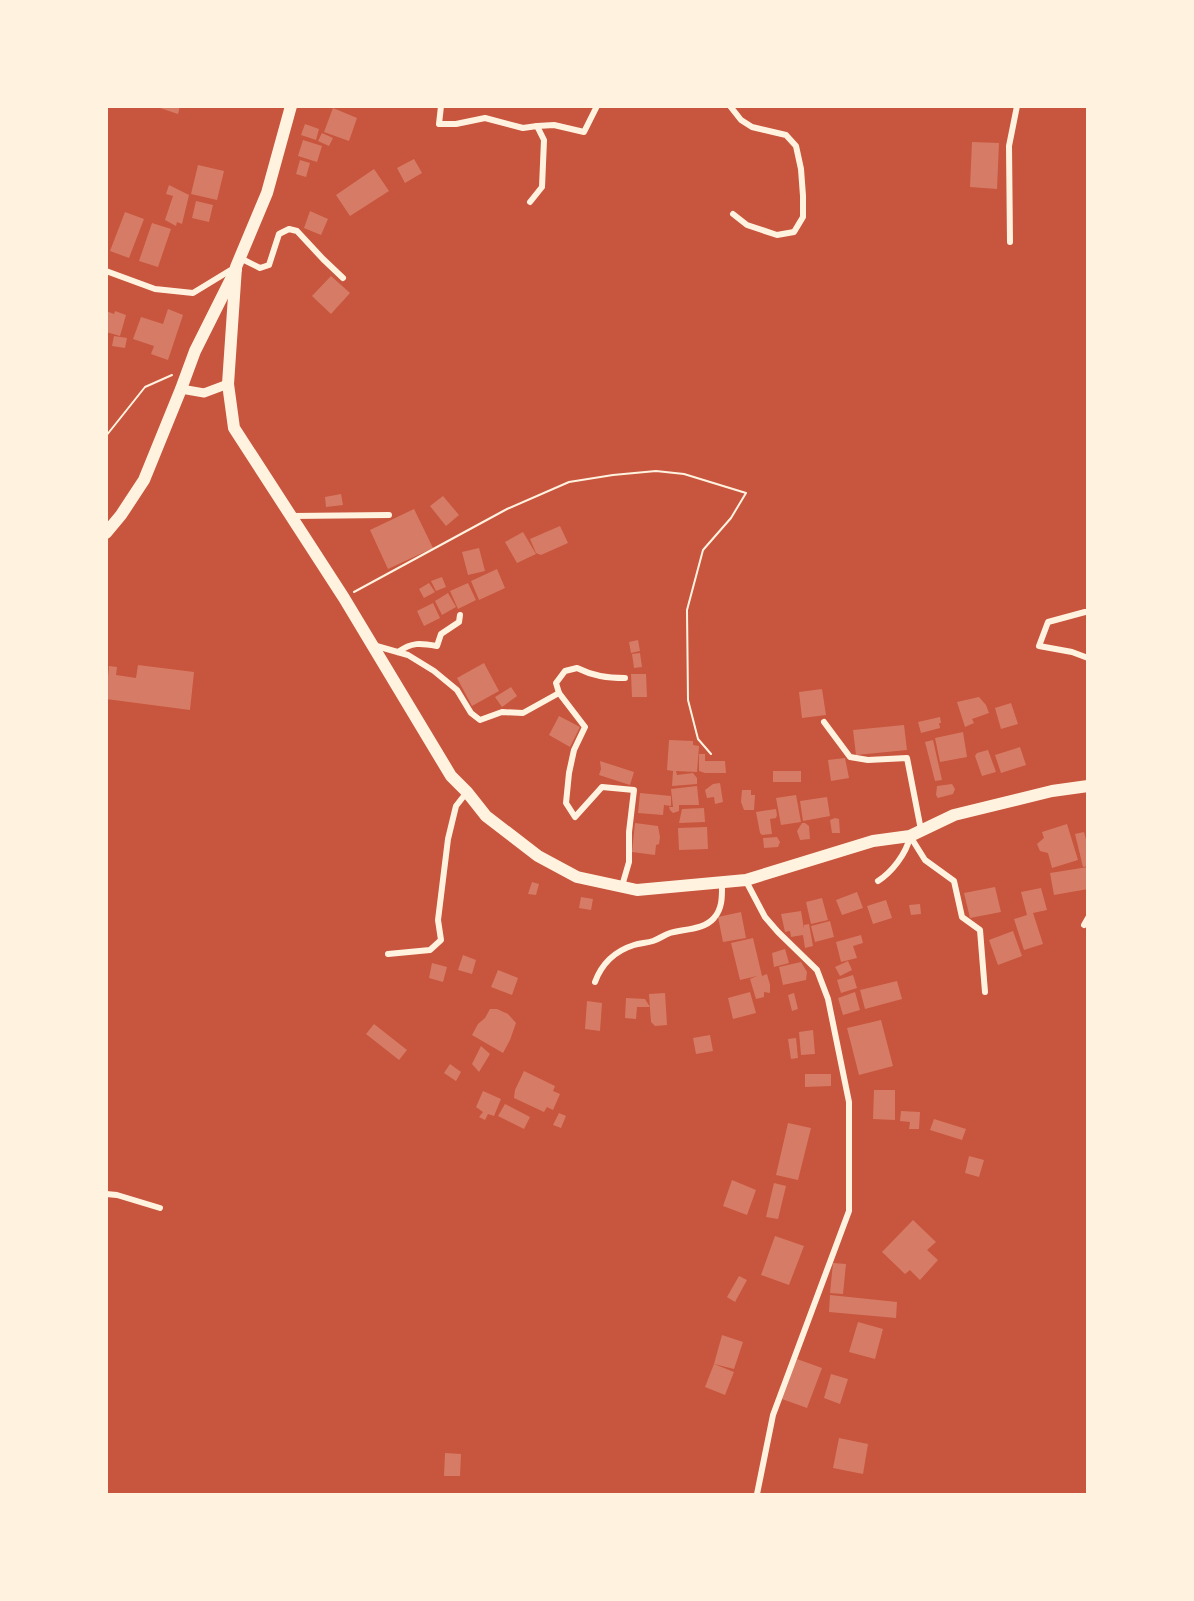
<svg xmlns="http://www.w3.org/2000/svg" width="1194" height="1601" font-family="Overpass,sans-serif">
  <style>
    .building { fill: #d67c66 }
    .lines { fill: none; stroke-linecap: round; stroke-linejoin: round }
    .path { stroke: #fff3e0; stroke-width: 2 }
    .minor { stroke: #fff3e0; stroke-width: 6 }
    .tertiary { stroke: #fff3e0; stroke-width: 9 }
    .primary { stroke: #fff3e0; stroke-width: 12 }
    .trunk { stroke: #fff3e0; stroke-width: 12 }
  </style>
  <rect width="100%" height="100%" fill="#c8553d"/>
  <g class="building">
    <polygon points="154,106 180,106 178,114"/>
    <polygon points="333,108 357,118 349,141 324,132"/>
    <polygon points="305,124 319,129 316,140 301,135"/>
    <polygon points="322,133 333,138 329,146 318,141"/>
    <polygon points="303,140 322,146 317,162 298,156"/>
    <polygon points="972,142 999,143 997,189 970,187"/>
    <polygon points="414,159 422,173 405,183 397,168"/>
    <polygon points="300,160 310,163 306,177 296,174"/>
    <polygon points="198,165 224,171 217,200 191,194"/>
    <polygon points="374,169 389,191 350,216 336,195"/>
    <polygon points="169,185 189,195 182,224 177,222 176,226 165,220 173,196 166,194"/>
    <polygon points="196,201 213,205 209,222 192,218"/>
    <polygon points="310,211 328,219 321,235 304,228"/>
    <polygon points="125,212 144,219 129,258 110,251"/>
    <polygon points="152,223 171,229 158,267 139,261"/>
    <polygon points="331,276 350,293 331,314 312,296"/>
    <polygon points="168,309 183,315 168,360 151,354 154,346 133,339 141,317 163,324"/>
    <polygon points="106,311 114,314 115,311 126,315 120,336 106,332"/>
    <polygon points="114,336 127,338 125,348 112,346"/>
    <polygon points="341,494 343,505 326,507 325,497"/>
    <polygon points="443,496 459,515 446,526 430,506"/>
    <polygon points="414,509 433,548 388,569 370,530"/>
    <polygon points="560,526 568,543 541,555 536,553 530,539"/>
    <polygon points="523,532 536,554 517,563 505,542"/>
    <polygon points="479,548 485,571 468,575 462,552"/>
    <polygon points="497,569 505,588 479,600 471,581"/>
    <polygon points="442,577 446,587 436,591 431,581"/>
    <polygon points="429,583 435,592 424,598 419,589"/>
    <polygon points="468,583 476,600 458,609 450,591"/>
    <polygon points="448,593 456,607 442,615 435,601"/>
    <polygon points="433,603 440,618 424,626 417,611"/>
    <polygon points="638,640 640,651 631,653 629,642"/>
    <polygon points="640,653 642,667 634,668 632,654"/>
    <polygon points="484,663 499,691 472,706 457,678"/>
    <polygon points="138,665 194,672 190,710 106,699 109,666 117,667 116,675 136,678"/>
    <polygon points="631,674 646,674 647,697 632,697"/>
    <polygon points="511,687 517,696 502,707 495,697"/>
    <polygon points="822,689 826,715 802,718 799,692"/>
    <polygon points="979,697 986,705 989,713 972,719 974,723 965,727 957,702"/>
    <polygon points="1011,703 1018,724 1001,729 995,708"/>
    <polygon points="559,716 580,727 570,747 549,735"/>
    <polygon points="940,717 941,723 939,723 940,728 921,733 918,722"/>
    <polygon points="904,725 907,750 856,755 853,730"/>
    <polygon points="963,732 967,757 940,762 935,738"/>
    <polygon points="669,740 693,741 693,745 699,746 697,772 676,771 677,775 693,773 697,778 697,784 672,786 673,771 667,770"/>
    <polygon points="933,740 942,780 935,781 925,742"/>
    <polygon points="1020,747 1026,765 1001,773 995,755"/>
    <polygon points="988,750 996,772 982,776 975,756 977,753"/>
    <polygon points="699,754 705,754 705,761 725,761 726,773 705,773 699,771"/>
    <polygon points="845,758 849,778 831,781 828,760"/>
    <polygon points="600,761 634,772 630,785 599,775 601,769"/>
    <rect x="773" y="771" width="28" height="11"/>
    <polygon points="720,783 723,802 715,804 714,797 707,798 705,790 713,784"/>
    <polygon points="952,784 955,789 953,794 938,798 936,795 937,786"/>
    <polygon points="697,786 699,805 679,805 679,811 673,813 670,810 669,807 673,807 671,789"/>
    <polygon points="742,790 751,790 751,795 755,795 754,810 744,810 741,802"/>
    <polygon points="640,793 671,796 671,806 664,805 663,815 638,813"/>
    <polygon points="796,795 801,822 781,825 776,798"/>
    <polygon points="827,797 830,816 803,821 800,801"/>
    <polygon points="704,808 705,822 679,823 682,809"/>
    <polygon points="776,809 777,815 776,818 770,819 772,834 762,835 760,833 756,812"/>
    <polygon points="835,818 839,819 840,833 832,833 830,820"/>
    <polygon points="635,823 658,826 660,837 659,844 656,845 655,855 632,852"/>
    <polygon points="802,823 805,823 809,826 810,839 800,840 797,831"/>
    <polygon points="1067,824 1078,860 1052,868 1048,853 1040,851 1037,844 1044,838 1042,832"/>
    <polygon points="707,827 708,849 679,850 678,828"/>
    <polygon points="1084,832 1088,847 1088,866 1083,867 1075,834"/>
    <polygon points="777,837 780,842 778,847 764,848 763,838"/>
    <polygon points="1088,867 1088,889 1054,895 1050,873"/>
    <polygon points="532,882 539,884 536,895 528,894"/>
    <polygon points="995,887 1001,912 970,918 964,893"/>
    <polygon points="1041,888 1047,910 1033,913 1043,944 1024,950 1014,919 1027,915 1021,892"/>
    <polygon points="857,892 863,908 842,915 836,900"/>
    <polygon points="581,897 593,899 591,910 579,908"/>
    <polygon points="822,898 828,920 811,924 806,902"/>
    <polygon points="886,900 892,918 873,924 867,906"/>
    <polygon points="920,904 921,914 911,915 909,905"/>
    <polygon points="801,911 804,929 804,925 809,924 813,946 805,948 803,935 791,937 790,931 785,932 781,914"/>
    <polygon points="741,912 746,938 723,942 718,917"/>
    <polygon points="830,921 834,937 815,942 811,926"/>
    <polygon points="1013,931 1022,956 998,965 989,940"/>
    <polygon points="861,935 863,943 853,946 857,958 841,962 836,942"/>
    <polygon points="753,938 762,976 767,974 770,985 770,993 764,992 764,997 756,999 750,979 757,976 740,980 731,943"/>
    <polygon points="785,949 789,963 774,967 772,953"/>
    <polygon points="463,955 476,960 472,974 458,970"/>
    <polygon points="848,961 852,970 840,976 835,967"/>
    <polygon points="801,962 807,972 806,980 783,985 779,967"/>
    <polygon points="432,963 447,967 443,982 429,978"/>
    <polygon points="498,970 518,978 512,995 491,987"/>
    <polygon points="853,975 857,988 841,993 837,980"/>
    <polygon points="897,981 902,999 865,1009 860,990"/>
    <polygon points="750,992 756,1013 733,1019 728,998"/>
    <polygon points="855,992 860,1010 843,1015 838,998"/>
    <polygon points="665,993 667,1025 655,1026 651,1022 649,994"/>
    <polygon points="794,993 798,1009 792,1011 788,995"/>
    <polygon points="626,998 645,999 650,1007 637,1007 636,1019 625,1018"/>
    <polygon points="587,1001 602,1003 600,1031 585,1029"/>
    <polygon points="490,1009 497,1009 508,1014 516,1023 510,1040 503,1053 472,1035 478,1024 485,1018"/>
    <polygon points="881,1020 893,1066 859,1075 847,1028"/>
    <polygon points="374,1024 407,1050 399,1060 366,1034"/>
    <polygon points="813,1030 815,1054 801,1055 799,1032"/>
    <polygon points="710,1035 713,1051 696,1054 693,1038"/>
    <polygon points="796,1038 798,1058 791,1059 788,1039"/>
    <polygon points="481,1046 490,1054 479,1072 472,1064"/>
    <polygon points="450,1064 461,1072 456,1081 444,1073"/>
    <polygon points="524,1071 555,1086 553,1091 560,1094 553,1110 547,1107 544,1112 514,1098 515,1090"/>
    <polygon points="805,1074 831,1074 831,1086 805,1087"/>
    <polygon points="874,1090 895,1090 895,1120 873,1119"/>
    <polygon points="483,1091 501,1099 494,1116 488,1114 485,1120 479,1117 483,1112 476,1107"/>
    <polygon points="505,1104 530,1117 524,1129 498,1116"/>
    <polygon points="901,1111 920,1112 919,1129 909,1129 910,1122 900,1121"/>
    <polygon points="559,1113 566,1116 561,1128 553,1125"/>
    <polygon points="934,1119 966,1129 962,1140 930,1130"/>
    <polygon points="788,1123 811,1128 798,1180 776,1175"/>
    <polygon points="969,1156 984,1160 979,1177 965,1173"/>
    <polygon points="732,1180 756,1190 747,1215 723,1206"/>
    <polygon points="774,1183 786,1186 778,1219 766,1217"/>
    <polygon points="913,1220 936,1242 927,1250 938,1260 920,1280 910,1270 905,1274 882,1252"/>
    <polygon points="775,1236 804,1246 789,1285 761,1275"/>
    <polygon points="833,1263 846,1264 843,1294 830,1293"/>
    <polygon points="739,1276 747,1280 735,1302 727,1297"/>
    <polygon points="830,1295 897,1302 896,1318 829,1312"/>
    <polygon points="858,1322 883,1329 875,1359 849,1352"/>
    <polygon points="722,1335 743,1342 734,1369 714,1364"/>
    <polygon points="797,1359 822,1368 807,1408 782,1399"/>
    <polygon points="714,1364 734,1372 725,1395 705,1387"/>
    <polygon points="831,1374 848,1379 840,1404 824,1398"/>
    <polygon points="839,1438 868,1444 863,1474 833,1468"/>
    <polygon points="445,1453 461,1454 460,1476 444,1476"/>
  </g>
  <g class="lines">
    <g class="path">
      <polyline points="106,436 145,387 172,375"/>
      <polyline points="354,592 507,509 569,482 613,475 656,471 684,474 746,493 731,518 703,550 687,610 688,700 698,739 711,754"/>
    </g>
    <g class="minor">
      <polyline points="441,106 439,124 456,124 485,118 523,128 537,126 544,140 542,187 530,202"/>
      <polyline points="730,106 741,120 752,127 786,135 796,146 801,169 803,196 803,217 794,232 777,235 747,225 733,214"/>
      <polyline points="537,126 554,125 584,132 597,106"/>
      <polyline points="1010,242 1009,146 1017,106"/>
      <polyline points="240,258 260,268 269,265 279,234 289,229 297,231 323,259 343,278"/>
      <polyline points="106,271 155,289 193,293 234,268"/>
      <polyline points="291,516 389,515"/>
      <polyline points="1085,612 1048,622 1039,646 1072,652 1088,658"/>
      <polyline points="373,645 408,655 434,671 457,690 471,713 480,720 502,712 523,713 559,693"/>
      <path d="M398,652C412,642 420,643 437,646L441,634L459,622L460,615"/>
      <polyline points="824,722 850,757 868,760 907,758 921,830"/>
      <polyline points="910,836 925,860 954,881 962,917 980,930 985,992"/>
      <polyline points="746,881 765,917 778,932 817,970 828,999 849,1102 849,1211 773,1415 757,1494"/>
      <path d="M878,881C892,872 906,854 910,837"/>
      <path d="M622,886L629,862V832L634,790L602,787L575,817L566,803L569,773L574,750L585,727L559,693L556,683L565,671L577,668C593,676 607,678 625,678"/>
      <polyline points="1084,925 1088,918"/>
      <polyline points="388,954 430,950 441,940 438,920 448,839 456,806 467,792"/>
      <path d="M595,982C602,963 615,951 634,945C640,943 647,943 653,941C659,939 664,935 670,933C683,929 704,930 714,918C723,908 722,895 722,882"/>
      <polyline points="106,1194 117,1195 160,1208"/>
    </g>
    <polyline class="tertiary" points="181,389 204,393 228,384"/>
    <polyline class="primary" points="106,533 121,515 144,480 181,389 195,351 236,269"/>
    <polyline class="trunk" points="291,106 267,193 236,267 228,384 234,428 344,598 451,776 467,792 486,816 538,856 577,877 637,890 746,880 873,841 910,836 954,815 1052,791 1088,786"/>
  </g>
  <rect width="1194" height="1601" fill="none" stroke="#fff3e0" stroke-width="216"/>
</svg>
